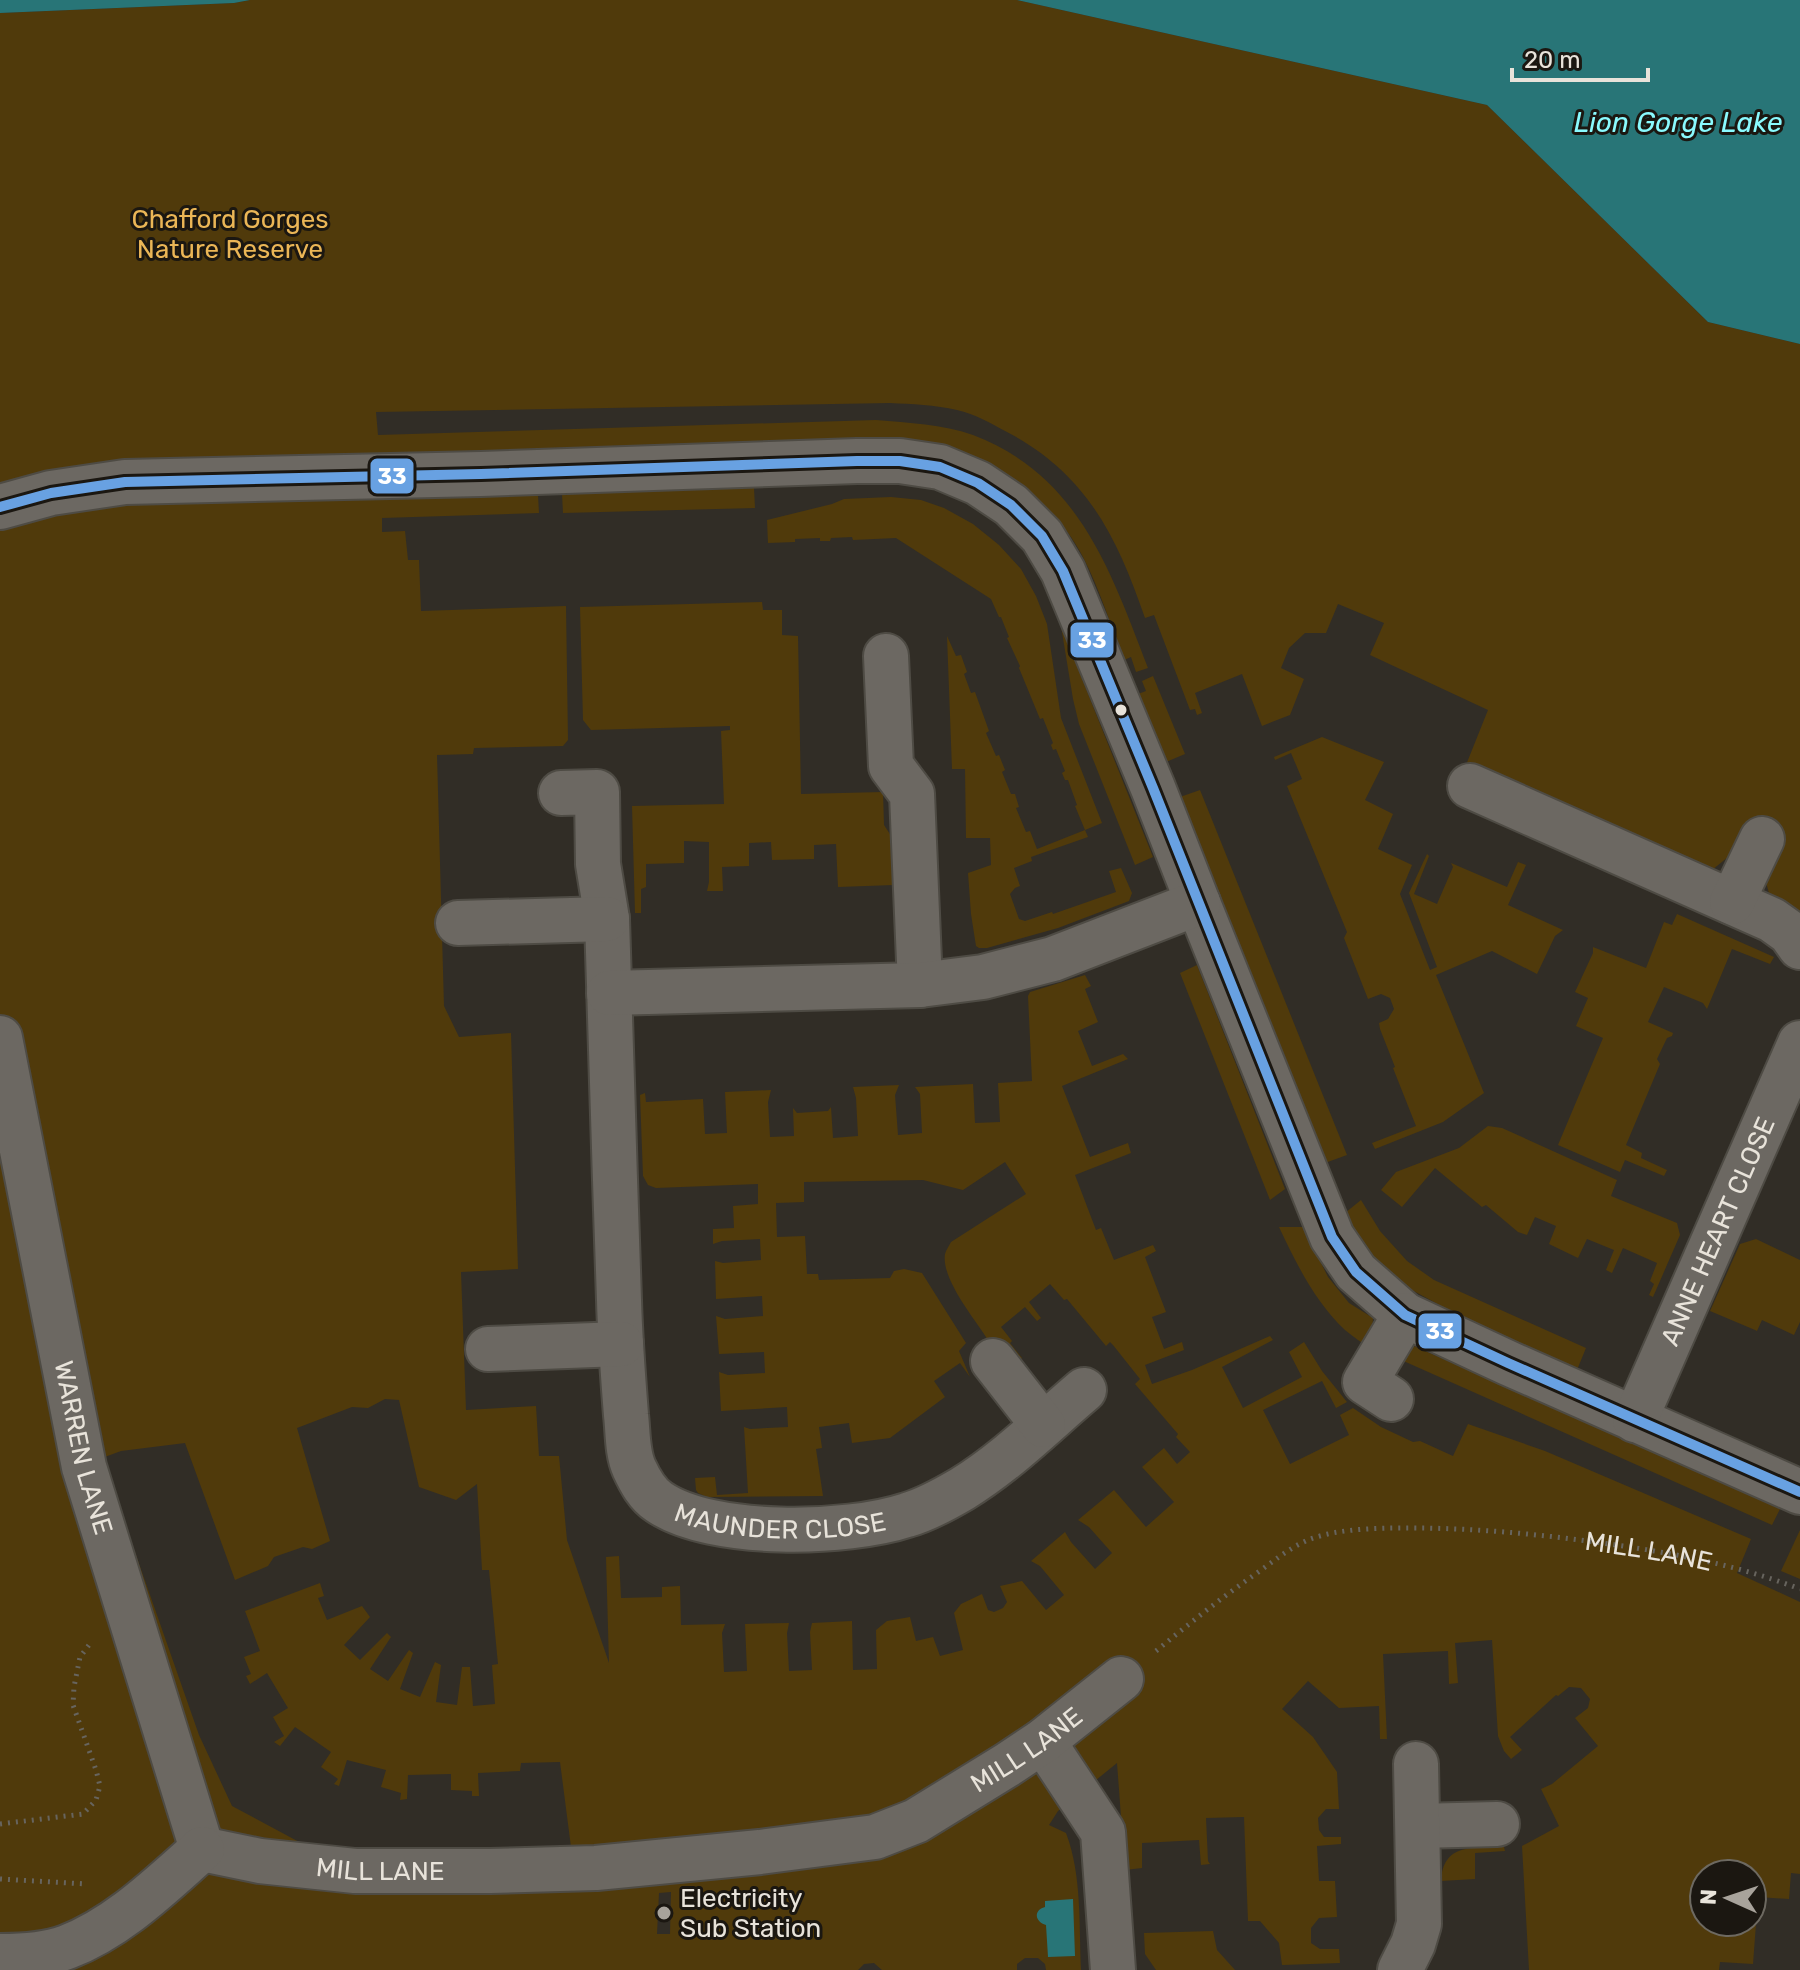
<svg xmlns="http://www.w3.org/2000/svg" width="1800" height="1970" font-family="Rubik,sans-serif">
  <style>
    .green { fill: #503a0b; fill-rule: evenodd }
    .water { fill: #287577 }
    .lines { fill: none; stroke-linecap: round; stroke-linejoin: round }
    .minor-casing { stroke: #4e4b44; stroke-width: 48 }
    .path { stroke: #67645e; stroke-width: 5; stroke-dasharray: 2 6; stroke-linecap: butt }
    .minor { stroke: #6c6862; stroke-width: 44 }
    .bus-1-casing { stroke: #1b1711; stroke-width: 16 }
    .bus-1 { stroke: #68a1e2; stroke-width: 10 }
    .bus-dot { fill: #e8e3da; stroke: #1b1711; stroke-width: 3 }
    .poi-dot { fill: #a8a39b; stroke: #1b1711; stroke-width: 3 }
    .labels { text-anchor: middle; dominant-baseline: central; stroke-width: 6; stroke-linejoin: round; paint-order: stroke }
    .park-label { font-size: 26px; fill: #ebb656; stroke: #1b1711 }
    .street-label { font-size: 26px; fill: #e8e3da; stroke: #1b1711 }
    .poi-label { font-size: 26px; fill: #e8e3da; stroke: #1b1711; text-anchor: start }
    .water-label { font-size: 28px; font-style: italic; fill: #8afafe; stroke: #1b1711 }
    .line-badge { stroke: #1b1711; stroke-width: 3 }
    .badge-label { font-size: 22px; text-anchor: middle; font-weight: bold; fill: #fff }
  </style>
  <rect width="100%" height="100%" fill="#312d26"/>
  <g class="green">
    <path d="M250,0H1017L1487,105L1708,322L1800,344V918L1770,897L1763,871L1733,853L1712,870L1466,765L1488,710L1370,655L1384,623L1338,604L1326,633H1305L1289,648L1281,668L1304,679L1290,715L1262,726L1242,674L1195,693L1202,713L1197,715L1195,709L1190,710L1154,615L1145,618C1117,537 1087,474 1007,432C992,424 975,414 957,410C935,405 912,404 890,403L376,412L378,435L876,420C909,423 942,424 973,435C1079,475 1111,572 1148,668L1136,672L1131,657L1124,660C1111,626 1100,590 1083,557C1057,506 998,461 942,446C920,440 898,438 876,437L378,454L381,498L538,495L539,513L382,518V532L405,531L408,560H419L421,611L566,606L568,740L563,746L474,748L473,754L437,755L444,1006L459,1037L511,1033L518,1269L461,1272L466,1410L536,1406L539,1456H559L567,1540L609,1663L606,1557L619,1556L621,1598L662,1597V1587L680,1586L681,1625L725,1624L722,1633L724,1672L747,1671L745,1624L789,1623L787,1633L789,1671L812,1670L810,1632L812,1623L852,1621L853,1670L877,1669L876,1630L887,1621L910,1617L916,1641L933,1637L940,1656L963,1650L954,1613L961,1604L982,1594L988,1610L994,1612L1003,1608L1007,1602L1000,1586L1022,1581L1046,1610L1064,1595L1040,1566L1031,1561L1065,1532L1071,1542L1095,1569L1112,1553L1089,1527L1078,1520L1114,1490L1146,1527L1174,1502L1142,1467L1164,1448L1177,1464L1190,1452L1176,1437L1178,1434L1135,1384L1140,1379L1113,1345L1110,1342L1106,1346L1067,1299L1064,1300L1050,1284L1029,1302L1041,1318L1037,1321L1025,1307L1001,1327L1012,1341L1010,1343L1022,1358L1018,1361L998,1338L991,1341L988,1340C975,1319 941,1279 945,1254C946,1250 949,1246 951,1242L1026,1194L1005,1162L963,1190L923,1180L804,1182V1202L776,1203L777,1237L805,1236L807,1274H818L819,1280L890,1278L894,1271L904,1269L922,1273L966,1343L959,1351L970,1377L960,1363L934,1381L945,1397L890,1438L852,1443L849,1423L819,1427L822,1448L816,1449L823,1496L707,1497L698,1493L696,1490L695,1478L715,1477L717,1495L748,1493L744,1427L750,1429L788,1427L787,1407L721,1411L719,1372L728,1375L765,1373L764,1352L719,1354L716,1316L725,1319L763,1316L762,1296L716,1299L715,1261L723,1263L761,1260L760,1239L722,1241L713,1244V1229L734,1228L733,1206L758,1204V1184L656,1188L648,1185L643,1176L640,1095L645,1093L646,1102L703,1099L705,1134L727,1133L725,1092L771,1090L768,1102L770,1137L794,1136L793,1108L797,1113L828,1111L831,1107L833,1138L858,1136L856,1098L853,1087L899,1085L895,1095L898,1135L922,1133L920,1094L915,1087L973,1084L975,1123L1000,1122L998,1083L1032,1081L1028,996L1030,992L1085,975L1091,986L1085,989L1098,1022L1078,1031L1092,1066L1123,1054L1128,1059L1062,1086L1090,1157L1128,1143L1131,1153L1075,1175L1096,1230L1101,1228L1114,1260L1153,1245L1156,1251L1145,1257L1166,1312L1152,1317L1164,1349L1182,1342L1184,1350L1145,1365L1152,1384L1192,1370L1270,1336L1273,1340L1222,1367L1243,1408L1302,1377L1289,1352L1304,1342L1322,1371L1347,1402L1336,1408L1322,1381L1263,1410L1290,1464L1349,1435L1340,1415L1353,1408L1381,1427L1413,1442L1420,1441L1453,1456L1468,1424L1545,1451L1751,1539L1737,1573L1800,1602V1874L1791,1873L1789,1899L1758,1897L1753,1964L1720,1962L1719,1970H1529L1522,1846L1559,1826L1541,1789L1552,1784L1598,1746L1575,1718L1588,1708L1590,1699L1581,1688L1569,1687L1558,1696L1556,1695L1510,1737L1522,1750L1511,1759L1504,1751L1498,1736L1492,1640L1455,1643L1458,1683L1449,1684L1448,1651L1383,1654L1387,1739H1380L1379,1706L1339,1708L1308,1681L1282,1709L1313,1737L1337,1772L1339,1809H1326L1318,1818L1319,1830L1324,1837H1341V1844L1317,1846L1319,1881H1335L1337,1917L1319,1918L1311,1928V1943L1320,1949H1339L1340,1963L1282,1965L1279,1943L1260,1921H1248L1244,1817L1206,1818L1208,1861L1210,1864L1201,1865L1199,1840L1142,1843V1868L1125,1870L1117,1763L1058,1811L1049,1825L1066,1833C1082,1875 1079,1925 1081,1970H1046L1045,1964L1038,1958H1025L1017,1964V1970H882L874,1963L864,1964L858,1970H0V13L234,3ZM385,1399L399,1400L419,1487L456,1500L477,1484L482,1570H489L498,1664L492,1665L495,1704L473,1706L470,1667H462L457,1705L436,1702L441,1665L435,1662L420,1697L400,1689L413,1653L409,1650L388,1681L370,1669L391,1637L387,1633L360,1660L344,1645L370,1617L362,1606L327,1620L318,1598L324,1596L320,1583L245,1611L260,1651L244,1657L251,1674L246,1676L250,1684L267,1673L288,1708L273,1717L284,1736L274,1742L280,1746L295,1727L331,1752L321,1767L338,1779L334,1784L339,1786L347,1760L386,1770L381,1787L401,1793L400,1800L407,1799L408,1775L451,1774V1790L472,1791V1796H479L478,1773L520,1771L521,1763L560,1762L571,1847L353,1854L301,1843L232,1806L199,1735L102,1458L121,1451L185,1443L235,1580L268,1566L274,1557L303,1547L312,1549L330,1541L297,1428L352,1407L368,1408ZM1704,1874H1752V1922H1704ZM671,1892L670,1934H657L659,1893Z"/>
    <polygon points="754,488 755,508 563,513 562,494"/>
    <polygon points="891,497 921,500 944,508 973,524 999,545 1021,569 1036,596 1047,624 1061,718 1102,823 1085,830 1088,837 1031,857 1032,861 1014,868 1020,886 1015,888 1010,894 1019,919 1025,921 1052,912 1053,914 1116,892 1109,871 1121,868 1132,893 1129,901 1058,928 987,948 979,948 976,946 971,914 968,873 991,865 990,838 966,838 965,769 952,769 947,636 956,656 961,655 967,672 964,674 971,693 975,692 989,731 986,733 996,756 999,755 1005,770 1002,772 1011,794 1015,794 1019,807 1016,808 1026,832 1030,831 1037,849 1085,830 1075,806 1077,805 1068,780 1065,780 1062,773 1065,771 1056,749 1053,750 1051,745 1053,743 1043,718 1040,719 1019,668 1020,666 1007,638 1009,637 1001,617 999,617 991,599 896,538 853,540 852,537 831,538 830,541 820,541 820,538 795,539 795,542 768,543 767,520 832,504 844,499"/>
    <polygon points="762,602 763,610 782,610 782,635 798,636 801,794 883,792 884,825 901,851 894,885 838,887 836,844 814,845 814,859 772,860 771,842 749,843 749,866 722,867 723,891 707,891 709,882 709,842 684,841 684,863 646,864 646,887 641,889 641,913 635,913 632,806 724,804 721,731 730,730 730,726 591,730 583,720 580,607"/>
    <polygon points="1061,626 1153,857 1135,865 1079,724 1073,699"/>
    <polygon points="1153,676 1185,754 1166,762 1138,694 1146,691 1142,681"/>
    <polygon points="1322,737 1384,762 1365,800 1393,814 1378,849 1412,865 1400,894 1430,970 1437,967 1409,893 1427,854 1429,856 1414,894 1437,904 1453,867 1451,863 1507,887 1518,862 1526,865 1508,905 1563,930 1555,936 1537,974 1492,951 1436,975 1484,1093 1443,1122 1375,1149 1372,1143 1416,1126 1393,1068 1395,1067 1380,1029 1379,1023 1388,1019 1394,1009 1390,998 1381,994 1368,999 1344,938 1347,932 1287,786 1302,779 1291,753 1275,760 1274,757"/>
    <polygon points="1200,790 1347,1155 1325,1163 1180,797"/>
    <polygon points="1677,914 1774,957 1770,964 1732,949 1707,1009 1703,1003 1664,987 1648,1022 1673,1033 1672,1036 1667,1038 1657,1059 1660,1064 1626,1145 1642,1153 1641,1158 1667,1170 1664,1176 1625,1160 1620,1172 1558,1145 1603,1038 1576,1026 1588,998 1575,992 1593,953 1593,947 1646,968 1664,922 1672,925"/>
    <polygon points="1197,965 1285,1189 1270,1200 1180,973"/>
    <polygon points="1488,1126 1502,1128 1617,1180 1611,1196 1677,1223 1680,1235 1653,1297 1649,1295 1654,1284 1650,1281 1657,1263 1623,1248 1612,1273 1606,1270 1614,1250 1587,1239 1578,1258 1549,1244 1556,1226 1535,1217 1527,1235 1518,1232 1486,1205 1482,1207 1435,1168 1402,1207 1381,1190 1396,1172 1459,1148"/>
    <polygon points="1361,1200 1380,1231 1407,1261 1434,1280 1586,1348 1577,1370 1445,1308 1410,1289 1377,1263 1355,1233 1345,1213"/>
    <path d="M1279,1227H1303L1328,1277L1349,1303L1373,1318L1371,1349C1363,1343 1353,1337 1345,1330C1315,1302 1296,1263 1279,1227Z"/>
    <polygon points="1756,1239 1800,1260 1800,1322 1794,1335 1762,1320 1757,1331 1755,1330 1710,1311 1740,1244"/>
    <polygon points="1405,1342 1780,1509 1772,1525 1390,1355"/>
    <polygon points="1800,1530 1800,1579 1781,1571"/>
    <path d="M1504,1847L1505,1851L1475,1853V1879L1441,1881C1443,1842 1475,1848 1504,1847Z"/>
    <polygon points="1213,1931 1217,1950 1235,1970 1156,1970 1145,1954 1144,1933"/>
  </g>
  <g class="water">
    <polygon points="0,0 250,0 234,3 0,13"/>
    <polygon points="1017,0 1800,0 1800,344 1708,322 1487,105"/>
    <path d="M1073,1899L1075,1956L1048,1957L1046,1925C1035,1922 1033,1910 1045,1907V1901Z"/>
  </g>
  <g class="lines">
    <g class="minor-casing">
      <g id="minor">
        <polyline points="0,507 51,493 125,482 481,474 857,461 900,461 940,467 978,483 1011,505 1042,536 1063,571 1153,788 1198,903 1332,1237 1356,1272 1405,1315 1508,1363 1800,1492"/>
        <polyline points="886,656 891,766 912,794 920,985"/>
        <polyline points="1470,786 1772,920 1790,933 1800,947"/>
        <path id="s2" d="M561,793L597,792L598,864L607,919C610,1046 615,1173 619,1300C620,1338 623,1377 626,1415C628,1432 627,1452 634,1468C640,1481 647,1494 659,1502C712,1538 847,1535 907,1515C925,1510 945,1499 962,1489C1006,1462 1044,1424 1084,1390"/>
        <polyline points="1732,902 1762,839"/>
        <polyline points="458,923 607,919"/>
        <polyline points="609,993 920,985 983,977 1053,959 1198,903"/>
        <path id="s3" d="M0,1038L84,1467L202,1849"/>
        <polyline points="488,1349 621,1344"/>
        <polyline points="993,1361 1043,1425"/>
        <polyline points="1391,1399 1365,1382 1405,1315"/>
        <path id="s4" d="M1635,1420L1800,1043"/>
        <polyline points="1043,1741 1103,1832 1113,1970"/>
        <polyline points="1418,1826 1497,1824"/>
        <path id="s5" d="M202,1849L260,1861L355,1871H490L596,1868L760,1852L875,1837L916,1821L1007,1765L1043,1741L1121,1679"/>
        <path d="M0,1956C22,1956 46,1955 67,1947C119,1927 161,1885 202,1849"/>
        <polyline points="1400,1970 1413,1944 1419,1924 1416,1764"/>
      </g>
    </g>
    <g class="path">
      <path id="s1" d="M1156,1651C1189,1624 1222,1597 1257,1573C1274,1561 1289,1548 1308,1540C1340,1527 1388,1528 1423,1528C1490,1529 1556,1536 1623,1546C1683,1555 1743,1567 1800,1589"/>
      <polyline points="0,1824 83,1814 96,1800 100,1786 96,1770 73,1705 74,1687 80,1657 92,1641"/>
      <polyline points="0,1879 87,1884"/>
    </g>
    <use href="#minor" class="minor"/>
    <g class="bus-1-casing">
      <polyline id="bus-1" points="0,507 51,493 125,482 481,474 857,461 900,461 940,467 978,483 1011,505 1042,536 1063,571 1153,788 1332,1237 1356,1272 1405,1315 1508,1363 1800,1492"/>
    </g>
    <use href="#bus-1" class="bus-1"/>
  </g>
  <circle class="bus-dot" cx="1121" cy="710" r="7"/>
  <circle class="poi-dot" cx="664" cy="1913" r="8"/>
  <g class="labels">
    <g class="park-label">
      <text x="230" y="219">Chafford Gorges<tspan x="230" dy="30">Nature Reserve</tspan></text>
    </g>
    <g class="street-label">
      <text stroke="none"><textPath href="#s4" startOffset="206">ANNE HEART CLOSE</textPath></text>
      <text stroke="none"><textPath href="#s3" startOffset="418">WARREN LANE</textPath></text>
      <text stroke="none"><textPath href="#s2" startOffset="882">MAUNDER CLOSE</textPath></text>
      <text stroke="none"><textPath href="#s1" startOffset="532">MILL LANE</textPath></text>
      <text stroke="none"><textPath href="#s5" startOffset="852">MILL LANE</textPath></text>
      <text stroke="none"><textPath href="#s5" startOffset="180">MILL LANE</textPath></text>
    </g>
    <g class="poi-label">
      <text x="680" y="1898">Electricity<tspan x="680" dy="30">Sub Station</tspan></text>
    </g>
    <g class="water-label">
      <text x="1678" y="122">Lion Gorge Lake</text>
    </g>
  </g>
  <g class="line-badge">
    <rect x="369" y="457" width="46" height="38" rx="8" fill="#68a1e2"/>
    <rect x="1069" y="621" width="46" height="38" rx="8" fill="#68a1e2"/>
    <rect x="1417" y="1312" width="46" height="38" rx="8" fill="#68a1e2"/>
  </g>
  <g class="badge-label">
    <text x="392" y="484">33</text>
    <text x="1092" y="648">33</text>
    <text x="1440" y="1339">33</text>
  </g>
  <g transform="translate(1728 1898) rotate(273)"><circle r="38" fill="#1b1711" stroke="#6d6961" stroke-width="2"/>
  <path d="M0-6L14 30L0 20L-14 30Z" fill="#a8a39b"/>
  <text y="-12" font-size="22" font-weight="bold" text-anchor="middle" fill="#e8e3da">N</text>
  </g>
  <path d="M1512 68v12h136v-12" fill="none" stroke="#e8e3da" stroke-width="4"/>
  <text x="1524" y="68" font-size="24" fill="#e8e3da" stroke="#1b1711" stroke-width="6" paint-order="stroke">20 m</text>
</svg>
